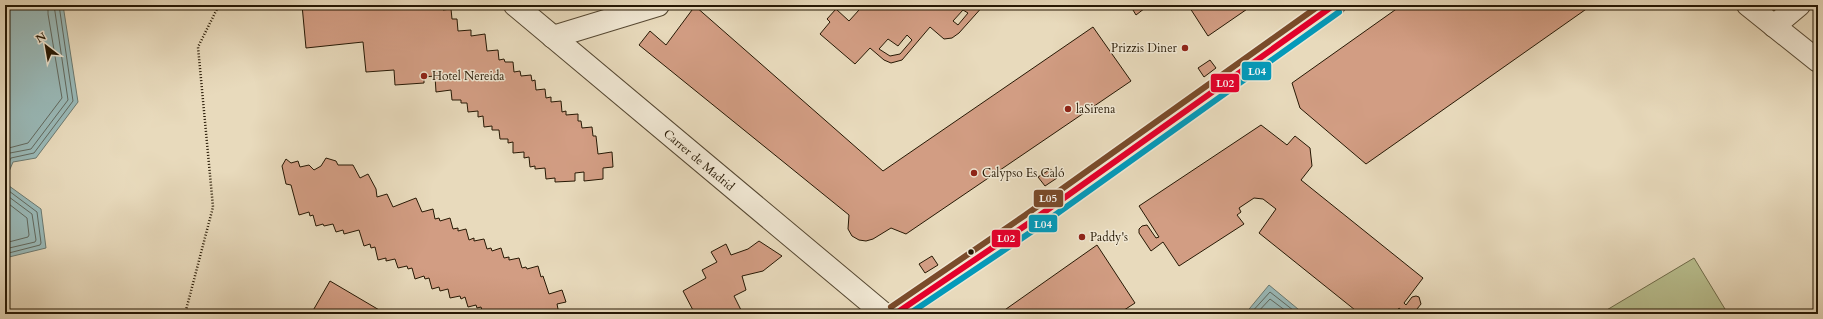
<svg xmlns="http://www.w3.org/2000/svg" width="1823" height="319" font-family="Cardo,serif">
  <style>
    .green { fill: #b8bf8f; stroke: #6f6c4a }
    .water { fill: #99b9b8; stroke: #6b7970 }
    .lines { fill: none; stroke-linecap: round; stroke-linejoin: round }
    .shore { stroke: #60685e; stroke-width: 1 }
    .building { fill: #d29d83; stroke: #261804; fill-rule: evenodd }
    .street-casing { stroke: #564832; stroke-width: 24 }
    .path { stroke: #261804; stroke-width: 2.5; stroke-dasharray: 1 2; stroke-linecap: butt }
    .street { stroke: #f0e7d3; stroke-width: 22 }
    .bus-1-casing { stroke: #f0e7d3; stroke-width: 9 }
    .bus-2-casing { stroke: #f0e7d3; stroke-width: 9 }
    .bus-3-casing { stroke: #f0e7d3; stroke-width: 9 }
    .bus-1 { stroke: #e4002b; stroke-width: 6 }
    .bus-2 { stroke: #049aba; stroke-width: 6 }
    .bus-3 { stroke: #7a4b2a; stroke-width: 6 }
    .poi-dot { fill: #8f2418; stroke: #f0e7d3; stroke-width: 1.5 }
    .bus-dot { fill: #261804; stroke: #f0e7d3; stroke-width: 1.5 }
    .labels { text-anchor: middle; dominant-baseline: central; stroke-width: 3; stroke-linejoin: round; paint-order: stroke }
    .poi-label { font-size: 12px; fill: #261804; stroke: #f0e7d3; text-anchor: start }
    .street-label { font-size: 12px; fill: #261804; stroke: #f0e7d3 }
    .line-badge { stroke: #f0e7d3; stroke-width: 1.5 }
    .badge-label { font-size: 11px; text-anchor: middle; font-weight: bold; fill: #fff }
  </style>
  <rect width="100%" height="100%" fill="#e8dabc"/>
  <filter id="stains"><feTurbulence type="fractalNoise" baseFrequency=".005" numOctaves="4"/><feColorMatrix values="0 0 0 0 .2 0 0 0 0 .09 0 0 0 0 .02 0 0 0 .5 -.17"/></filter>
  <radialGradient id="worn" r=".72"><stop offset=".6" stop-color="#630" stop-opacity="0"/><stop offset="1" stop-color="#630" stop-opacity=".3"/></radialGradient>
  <polygon class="green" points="1694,258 1728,314 1600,314"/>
  <g class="water">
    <polygon points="5,5 63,5 78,102 36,158 13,162 5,181"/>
    <polygon points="5,183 41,209 46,248 5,258"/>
    <polygon points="1269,285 1304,314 1245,314"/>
  </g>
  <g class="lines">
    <g class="shore">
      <polyline points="5,149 28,143 62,98 48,14 48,5"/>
      <polyline points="5,157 10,153 31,149 68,100 54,5"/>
      <polyline points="5,170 11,158 34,153 73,101 59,5"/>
      <polyline points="5,188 37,212 41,243 40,245 5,254"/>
      <polyline points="5,194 32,214 36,240 35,242 5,249"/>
      <polyline points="5,201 27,218 29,235 28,237 5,243"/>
      <polyline points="1250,314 1270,292 1298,314"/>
      <polyline points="1256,314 1270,299 1290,314"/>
    </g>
  </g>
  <g class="building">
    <polygon points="302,5 442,5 443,10 451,9 452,19 457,19 458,31 471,30 471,36 485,34 487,51 498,50 499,60 504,59 505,62 513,62 514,72 520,71 521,76 531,75 532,81 535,80 536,90 545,89 546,98 551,97 551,102 561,101 562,112 566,111 566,115 578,114 578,121 581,121 582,128 592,127 593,136 596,136 598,154 612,152 613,167 603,168 603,179 584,181 584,172 575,173 575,181 555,182 555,178 546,179 545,168 535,169 535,166 530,167 529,157 524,158 524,152 513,153 513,142 508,143 508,139 500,139 499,130 492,130 492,126 484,127 483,116 478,117 478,111 468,112 467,103 461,103 461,100 452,100 451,90 436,92 435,76 424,77 424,83 395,85 394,70 366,72 363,42 306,48"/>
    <path d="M857,5H874L877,8L880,5H984L959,33L952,38L944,39L930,27L902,60L891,63L884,60L870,48L855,64L820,34L830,22L827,19L836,9L849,21L859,10L855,7ZM963,10L968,13L958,25L953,21ZM907,35L912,40L900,54L890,56L879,49L888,39L898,46Z"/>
    <polygon points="1130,5 1149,5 1136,15"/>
    <polygon points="1188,5 1253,5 1208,36"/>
    <polygon points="1402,5 1592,5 1366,164 1300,108 1292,83"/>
    <polygon points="695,6 883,171 1093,27 1131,81 906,234 891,228 873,239 866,241 859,240 852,236 848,229 849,215 639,45 650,31 666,45"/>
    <polygon points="1210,60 1216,68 1204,77 1198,68"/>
    <polygon points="1261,125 1287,145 1295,136 1310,148 1312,166 1301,180 1423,278 1404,303 1406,305 1412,297 1416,296 1419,297 1421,304 1413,314 1406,314 1399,308 1394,314 1360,314 1259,233 1276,209 1263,199 1254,198 1239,208 1241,212 1237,215 1244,224 1179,266 1163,242 1151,251 1139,233 1139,229 1142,226 1147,225 1156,238 1159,237 1139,206"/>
    <polygon points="326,158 336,161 338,165 353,165 360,178 368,174 376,189 377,197 387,194 393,207 416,198 422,212 433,209 435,219 439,218 440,221 450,218 453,229 458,228 458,231 466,229 469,240 474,238 474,241 484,239 487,249 491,248 492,251 501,248 504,258 509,257 509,260 519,258 522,268 526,267 527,269 538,266 541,277 543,276 549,294 562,290 566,302 557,304 559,314 540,314 539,311 532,312 532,314 483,314 481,307 477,308 476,305 468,307 465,297 461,299 460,296 450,298 448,289 440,291 439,287 432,289 429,278 425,279 424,276 415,279 412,268 408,269 407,266 398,268 395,259 386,261 386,258 378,260 375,247 371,248 370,244 364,246 359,230 344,234 343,230 336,232 333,224 324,226 323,224 316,226 313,215 310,216 309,212 299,215 291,185 286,184 282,166 286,159 291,163 298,161 300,167 309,165 314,170 321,166"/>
    <polygon points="1051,169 1057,178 1045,186 1038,177"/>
    <polygon points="759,241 782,256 763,271 742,276 746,290 734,296 743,314 695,314 683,291 706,278 702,270 717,262 711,252 726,244 731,255 748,249"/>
    <polygon points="1097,245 1135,303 1118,314 999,314"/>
    <polygon points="932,256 938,265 925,273 919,264"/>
    <polygon points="330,281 386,314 311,314"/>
  </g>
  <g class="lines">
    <g class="street-casing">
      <g id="street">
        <polyline points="515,5 884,314"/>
        <polyline points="1748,5 1818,61"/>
        <polyline points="1774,26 1799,5"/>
        <polyline points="553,37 658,5"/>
        <polyline points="895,314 1029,223 1334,5"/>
      </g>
    </g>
    <polyline class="path" points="185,314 213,207 198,47 219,5"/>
    <use href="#street" class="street"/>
    <g class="bus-1-casing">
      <polyline id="bus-1" points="895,314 1029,223 1334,5"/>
    </g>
    <g class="bus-2-casing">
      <polyline id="bus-2" points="909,314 1034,230 1339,12"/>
    </g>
    <g class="bus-3-casing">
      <polyline id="bus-3" points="891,307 1024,216 1320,5"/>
    </g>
    <use href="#bus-1" class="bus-1"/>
    <use href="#bus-2" class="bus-2"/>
    <use href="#bus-3" class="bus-3"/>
  </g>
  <g class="poi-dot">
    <circle cx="1185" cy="48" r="4"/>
    <circle cx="424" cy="76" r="4"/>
    <circle cx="1068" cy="109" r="4"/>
    <circle cx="974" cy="173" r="4"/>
    <circle cx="1082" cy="237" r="4"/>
  </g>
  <circle class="bus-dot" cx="971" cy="252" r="3.5"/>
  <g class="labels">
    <g class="poi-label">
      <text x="1177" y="48" text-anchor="end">Prizzis Diner</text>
      <text x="432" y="76">Hotel Nereida</text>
      <text x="1076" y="109">laSirena</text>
      <text x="982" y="173">Calypso Es Caló</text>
      <text x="1090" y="237">Paddy's</text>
    </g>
    <g class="street-label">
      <text transform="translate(699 160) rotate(40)">Carrer de Madrid</text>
    </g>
  </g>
  <g class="line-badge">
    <rect x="1241" y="61" width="31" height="20" rx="4" fill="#049aba"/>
    <rect x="1210" y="73" width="30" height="20" rx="4" fill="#e4002b"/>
    <rect x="1033" y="189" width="31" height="19" rx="4" fill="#7a4b2a"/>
    <rect x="1028" y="214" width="30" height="19" rx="4" fill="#049aba"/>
    <rect x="991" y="229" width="30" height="19" rx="4" fill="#e4002b"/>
  </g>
  <g class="badge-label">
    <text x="1257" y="75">L04</text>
    <text x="1225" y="87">L02</text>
    <text x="1048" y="202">L05</text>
    <text x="1043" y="228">L04</text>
    <text x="1006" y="242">L02</text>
  </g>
  <rect width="1823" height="319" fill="none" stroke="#e8dabc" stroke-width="20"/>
  <rect x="6" y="6" width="1811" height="307" fill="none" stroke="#261804" stroke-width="2"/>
  <rect x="10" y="10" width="1803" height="299" fill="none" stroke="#261804"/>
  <g transform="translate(46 46) rotate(329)" stroke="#f0e7d3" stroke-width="3" paint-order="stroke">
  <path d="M0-3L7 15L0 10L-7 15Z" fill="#261804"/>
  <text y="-6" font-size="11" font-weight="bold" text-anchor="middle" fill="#261804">N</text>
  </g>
  <rect width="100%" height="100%" filter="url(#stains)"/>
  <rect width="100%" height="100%" fill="url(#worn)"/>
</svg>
